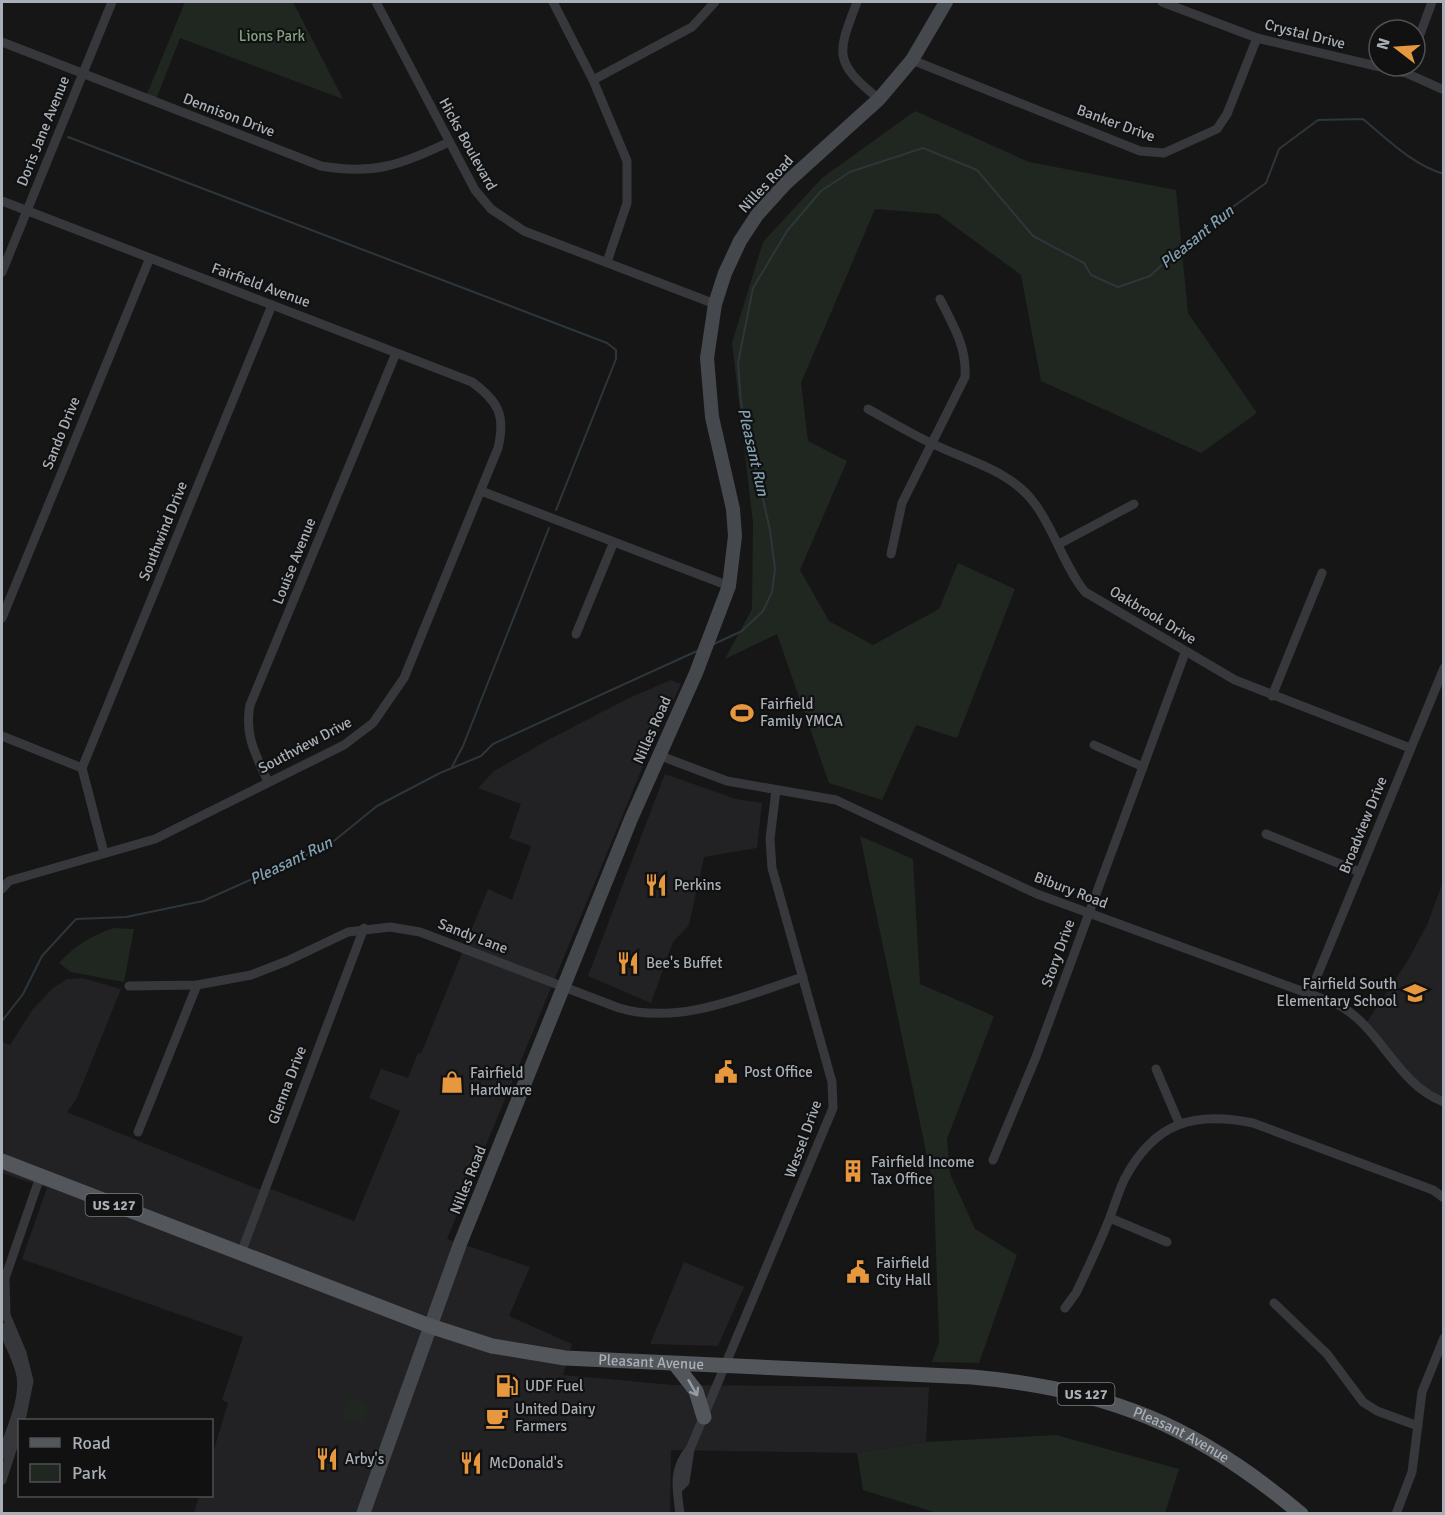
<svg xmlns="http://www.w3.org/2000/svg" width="1445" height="1515" font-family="Signika,sans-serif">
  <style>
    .built { fill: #222224 }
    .green { fill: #202720 }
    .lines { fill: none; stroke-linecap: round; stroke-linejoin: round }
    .stream { stroke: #2d363b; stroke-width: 2 }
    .street { stroke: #37383c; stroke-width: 9 }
    .secondary { stroke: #45484c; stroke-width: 14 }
    .primary { stroke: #53565b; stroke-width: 15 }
    .oneway { stroke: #979da5 }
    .labels { text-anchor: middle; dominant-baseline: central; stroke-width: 4.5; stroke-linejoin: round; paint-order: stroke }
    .shield { fill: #111112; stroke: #7b8086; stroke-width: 1.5 }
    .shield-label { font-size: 14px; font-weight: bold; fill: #a8afb7 }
    .street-label { font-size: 15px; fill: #a8afb7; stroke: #111112 }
    .park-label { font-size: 15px; fill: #83a180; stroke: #111112 }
    .poi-label { font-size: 15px; fill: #a8afb7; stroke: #111112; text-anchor: start }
    .water-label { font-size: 16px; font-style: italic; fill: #81a0b0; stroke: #111112 }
  </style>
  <rect width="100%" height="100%" fill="#161617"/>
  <g class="built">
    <polygon points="671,680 681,684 648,754 447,1239 530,1267 509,1316 572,1344 563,1375 673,1385 929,1387 926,1442 857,1453 671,1450 670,1513 194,1513 199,1496 212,1496 212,1456 228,1403 222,1400 243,1337 22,1259 47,1188 2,1173 2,1042 10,1045 33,1009 53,988 67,979 82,978 121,989 76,1100 67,1112 258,1189 271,1189 354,1221 400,1111 369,1098 381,1069 408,1078 418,1053 421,1054 488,889 512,900 531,846 509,838 521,804 478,788 494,771 548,740 629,698"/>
    <polygon points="665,774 736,799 762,803 757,848 704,857 689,925 673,942 651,1003 588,976"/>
    <polygon points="1443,882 1443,1102 1432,1098 1365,1025 1407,962 1427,925"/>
    <polygon points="684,1262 744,1287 718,1346 650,1344"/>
  </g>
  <g class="green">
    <polygon points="185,2 293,2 343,99 180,38 155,102 145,99"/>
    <polygon points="915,111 1029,162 1176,190 1188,313 1257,413 1201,453 1041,381 1021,275 938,214 875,209 801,383 808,441 847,461 800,570 829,621 873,645 939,609 958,563 1015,589 957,738 916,725 882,800 829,783 777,634 725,659 752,609 753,523 732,343 763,242 822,178"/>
    <polygon points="860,836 913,859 920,984 994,1016 947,1139 950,1174 975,1229 1017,1255 979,1363 932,1362 939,1342 934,1190"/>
    <path d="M114,928L134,929L124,982L71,972L59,963C75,945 91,936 114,928Z"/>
    <polygon points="353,1398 365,1403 368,1409 363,1424 342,1417 347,1402"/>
    <polygon points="1056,1435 1179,1469 1165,1513 937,1513 863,1490 857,1453 926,1442"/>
  </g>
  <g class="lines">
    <g class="stream">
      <polyline points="68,137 607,343 616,350 616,359 556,510"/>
      <path d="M714,644L742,631L763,611L772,592L775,569L770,530L741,402L738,363L753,288L787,231L821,191L850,172L923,148L977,170L1033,236L1084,263L1091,275L1118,287L1150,276L1198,232L1266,183L1279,149L1318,120L1363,119C1387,139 1413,165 1444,174"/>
      <polyline points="452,767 463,746 549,528"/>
      <polyline points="2,1021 23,994 42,956 76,919 126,917 203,901 329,845 377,806 440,773 481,756 493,744 697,651"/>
    </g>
    <g class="street">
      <polyline points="376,2 475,190 491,209 524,231 715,304"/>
      <polyline points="553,2 593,80 627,161 627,203 607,262"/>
      <path d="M857,2C837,54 833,62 879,99"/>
      <polyline points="1162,2 1257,38 1406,73 1444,90"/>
      <path d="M2,42L321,166C374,175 401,165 449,142"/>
      <polyline points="1415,48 1432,2"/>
      <polyline points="912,60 1140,151 1164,153 1217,129 1227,114 1257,38"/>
      <polyline points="593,80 692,27 715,2"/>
      <path d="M2,201L472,382C498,401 506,415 498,448L404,678L373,723L344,745L155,839L9,881L2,889"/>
      <polyline points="2,272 112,2"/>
      <path d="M868,409C890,421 911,434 933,444C968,461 1012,471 1035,504C1055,531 1064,566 1085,592L1235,680L1410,748"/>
      <polyline points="481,491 729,586"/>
      <polyline points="1059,544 1134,504"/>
      <path d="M891,554L902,503L965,377C967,347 953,325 940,299"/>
      <polyline points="2,618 149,260"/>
      <polyline points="576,634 613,544"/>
      <polyline points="1272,696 1322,573"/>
      <polyline points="2,736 82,768"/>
      <polyline points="1094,745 1141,766"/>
      <path d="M658,755L727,781L836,800L1037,894L1337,1004C1381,1027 1396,1084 1444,1102"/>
      <polyline points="82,768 272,305"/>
      <polyline points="82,768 104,853"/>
      <path d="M268,782C256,755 244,735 250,705L396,353"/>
      <polyline points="1266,834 1360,872"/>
      <path d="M129,986L197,985L251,975L287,961L348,932L390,927L420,932L619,1008C680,1026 746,995 803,977"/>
      <polyline points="1310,993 1444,668"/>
      <polyline points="1156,1069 1179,1123"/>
      <polyline points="138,1132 197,985"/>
      <polyline points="993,1160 1036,1057 1185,653"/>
      <polyline points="1110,1218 1167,1242"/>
      <polyline points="241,1253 364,928"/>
      <polyline points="5,1280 6,1315 22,1353 29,1381 21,1420"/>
      <polyline points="3,1284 40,1177"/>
      <polyline points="1274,1303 1327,1354 1363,1402 1377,1411 1418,1426"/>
      <path d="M1065,1308L1076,1293C1088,1268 1100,1243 1110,1217C1115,1204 1119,1190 1125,1178C1155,1122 1194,1111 1253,1123L1433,1190L1444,1198"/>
      <path d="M2,1327C8,1343 18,1359 21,1376C25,1402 9,1432 2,1455"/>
      <polyline points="2,1480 20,1425"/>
      <polyline points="679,1488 685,1482 690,1449"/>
      <path d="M680,1514C677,1489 672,1469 690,1449L833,1108L832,1082L772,868L770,839L776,790"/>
      <polyline points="1396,1514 1412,1472 1422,1392 1444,1338"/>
    </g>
    <polyline class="secondary" points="363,1514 460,1244 631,819 696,673 729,586 735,536 733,509 712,417 707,358 715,304 725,273 740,241 757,215 785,184 879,99 912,60 946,2"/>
    <g class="primary">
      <path id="s1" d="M2,1161L430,1326L492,1346L565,1358L972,1377C1108,1389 1197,1426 1301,1514"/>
      <polyline points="675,1364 696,1391 704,1417"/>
    </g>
  </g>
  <defs><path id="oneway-shaft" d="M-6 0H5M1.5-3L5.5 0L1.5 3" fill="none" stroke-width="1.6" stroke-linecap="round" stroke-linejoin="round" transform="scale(1.5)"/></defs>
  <use class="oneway" href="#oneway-shaft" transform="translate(693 1388) rotate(60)"/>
  <defs>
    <g id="stadium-bare" transform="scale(1.8)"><path d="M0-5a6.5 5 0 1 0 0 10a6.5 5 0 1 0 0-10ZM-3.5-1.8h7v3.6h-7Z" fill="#e7983e" stroke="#111112" stroke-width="2.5" paint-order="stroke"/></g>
    <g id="restaurant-bare" transform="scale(1.8)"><path d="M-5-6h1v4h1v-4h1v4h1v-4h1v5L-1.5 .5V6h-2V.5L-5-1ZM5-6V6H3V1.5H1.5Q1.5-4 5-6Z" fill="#e7983e" stroke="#111112" stroke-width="2.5" paint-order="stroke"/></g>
    <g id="school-bare" transform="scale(1.8)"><path d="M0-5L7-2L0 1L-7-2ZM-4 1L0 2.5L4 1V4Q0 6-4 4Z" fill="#e7983e" stroke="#111112" stroke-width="2.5" paint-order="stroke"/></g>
    <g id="civic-bare" transform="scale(1.8)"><path d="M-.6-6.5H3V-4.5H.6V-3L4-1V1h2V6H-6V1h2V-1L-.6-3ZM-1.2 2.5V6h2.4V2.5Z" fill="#e7983e" stroke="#111112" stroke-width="2.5" paint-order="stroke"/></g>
    <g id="shop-bare" transform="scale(1.8)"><path d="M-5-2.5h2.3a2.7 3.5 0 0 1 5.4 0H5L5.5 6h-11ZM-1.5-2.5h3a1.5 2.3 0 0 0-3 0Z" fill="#e7983e" stroke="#111112" stroke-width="2.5" paint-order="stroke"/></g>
    <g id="building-bare" transform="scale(1.8)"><path d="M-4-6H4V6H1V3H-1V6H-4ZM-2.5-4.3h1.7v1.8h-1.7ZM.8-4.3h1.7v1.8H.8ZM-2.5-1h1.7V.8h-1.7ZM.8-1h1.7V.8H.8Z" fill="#e7983e" stroke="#111112" stroke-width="2.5" paint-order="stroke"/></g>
    <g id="fuel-bare" transform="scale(1.8)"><path d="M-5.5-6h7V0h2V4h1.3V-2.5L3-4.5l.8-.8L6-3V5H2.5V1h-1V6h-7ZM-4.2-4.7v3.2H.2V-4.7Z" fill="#e7983e" stroke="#111112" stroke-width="2.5" paint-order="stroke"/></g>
    <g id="cafe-bare" transform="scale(1.8)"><path d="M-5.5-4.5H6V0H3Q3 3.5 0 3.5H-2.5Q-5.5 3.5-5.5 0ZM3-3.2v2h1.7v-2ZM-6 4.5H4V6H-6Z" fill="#e7983e" stroke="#111112" stroke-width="2.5" paint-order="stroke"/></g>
  </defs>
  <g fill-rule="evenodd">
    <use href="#stadium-bare" x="742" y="713"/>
    <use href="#restaurant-bare" x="656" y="885"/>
    <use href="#restaurant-bare" x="628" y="963"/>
    <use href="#school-bare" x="1415" y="993"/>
    <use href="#civic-bare" x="726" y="1072"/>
    <use href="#shop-bare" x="452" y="1082"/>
    <use href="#building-bare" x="853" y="1171"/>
    <use href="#civic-bare" x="858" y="1272"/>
    <use href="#fuel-bare" x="507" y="1386"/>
    <use href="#cafe-bare" x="497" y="1418"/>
    <use href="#restaurant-bare" x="327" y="1459"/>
    <use href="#restaurant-bare" x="471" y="1463"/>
  </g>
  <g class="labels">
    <g class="shield">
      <rect x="85.5" y="1194" width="57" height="22" rx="4.5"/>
      <rect x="1057.5" y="1383" width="57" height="22" rx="4.5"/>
    </g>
    <g class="shield-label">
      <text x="114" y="1205">US 127</text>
      <text x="1086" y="1394">US 127</text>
    </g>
    <g class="street-label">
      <text transform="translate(1305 34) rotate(14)">Crystal Drive</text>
      <text transform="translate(229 115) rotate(21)">Dennison Drive</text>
      <text transform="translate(1116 123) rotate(20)">Banker Drive</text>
      <text transform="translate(43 131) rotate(-68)">Doris Jane Avenue</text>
      <text transform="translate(468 144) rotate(61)">Hicks Boulevard</text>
      <text transform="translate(766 184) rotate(-47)">Nilles Road</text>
      <text transform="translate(261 285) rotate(20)">Fairfield Avenue</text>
      <text transform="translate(61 433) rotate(-68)">Sando Drive</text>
      <text transform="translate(163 531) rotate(-68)">Southwind Drive</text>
      <text transform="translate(294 561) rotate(-68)">Louise Avenue</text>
      <text transform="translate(1153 615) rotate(31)">Oakbrook Drive</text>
      <text transform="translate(652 730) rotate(-66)">Nilles Road</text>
      <text transform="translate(305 745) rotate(-28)">Southview Drive</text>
      <text transform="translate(1363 825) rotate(-68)">Broadview Drive</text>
      <text transform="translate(1071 890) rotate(21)">Bibury Road</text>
      <text transform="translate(473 936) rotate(21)">Sandy Lane</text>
      <text transform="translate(1058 953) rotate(-70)">Story Drive</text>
      <text transform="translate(287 1085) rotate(-69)">Glenna Drive</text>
      <text transform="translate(803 1139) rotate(-70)">Wessel Drive</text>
      <text transform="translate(468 1180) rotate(-68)">Nilles Road</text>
      <text stroke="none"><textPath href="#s1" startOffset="684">Pleasant Avenue</textPath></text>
      <text stroke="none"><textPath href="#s1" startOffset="1224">Pleasant Avenue</textPath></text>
    </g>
    <g class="park-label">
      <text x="272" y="36">Lions Park</text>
    </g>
    <g class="poi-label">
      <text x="760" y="704">Fairfield<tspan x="760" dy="17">Family YMCA</tspan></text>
      <text x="674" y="885">Perkins</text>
      <text x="646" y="963">Bee's Buffet</text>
      <text x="1397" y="984" text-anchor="end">Fairfield South<tspan x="1397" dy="17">Elementary School</tspan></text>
      <text x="744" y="1072">Post Office</text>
      <text x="470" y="1073">Fairfield<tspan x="470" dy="17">Hardware</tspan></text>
      <text x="871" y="1162">Fairfield Income<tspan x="871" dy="17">Tax Office</tspan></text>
      <text x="876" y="1263">Fairfield<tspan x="876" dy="17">City Hall</tspan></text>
      <text x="525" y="1386">UDF Fuel</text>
      <text x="515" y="1409">United Dairy<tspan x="515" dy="17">Farmers</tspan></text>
      <text x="345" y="1459">Arby's</text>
      <text x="489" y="1463">McDonald's</text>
    </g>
    <g class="water-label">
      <text transform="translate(1197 237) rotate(-39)">Pleasant Run</text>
      <text transform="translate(753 452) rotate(77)">Pleasant Run</text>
      <text transform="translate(291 861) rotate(-26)">Pleasant Run</text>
    </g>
  </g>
  <rect width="1445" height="1515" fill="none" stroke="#a8afb7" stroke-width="6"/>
  <rect x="18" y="1419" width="195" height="78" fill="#111112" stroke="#4d5054" stroke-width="1.5"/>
  <rect x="30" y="1438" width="30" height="9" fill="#53565b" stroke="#4d5054" stroke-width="1.5"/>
  <text x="72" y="1449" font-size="18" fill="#a8afb7">Road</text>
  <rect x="30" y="1464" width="30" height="18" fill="#202720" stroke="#4d5054" stroke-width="1.5"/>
  <text x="72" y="1479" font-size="18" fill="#a8afb7">Park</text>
  <g transform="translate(1397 48) rotate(287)"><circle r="28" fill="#111112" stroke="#4d5054" stroke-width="1.5"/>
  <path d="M0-4.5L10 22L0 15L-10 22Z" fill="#e7983e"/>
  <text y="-9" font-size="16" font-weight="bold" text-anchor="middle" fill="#a8afb7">N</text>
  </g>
</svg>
